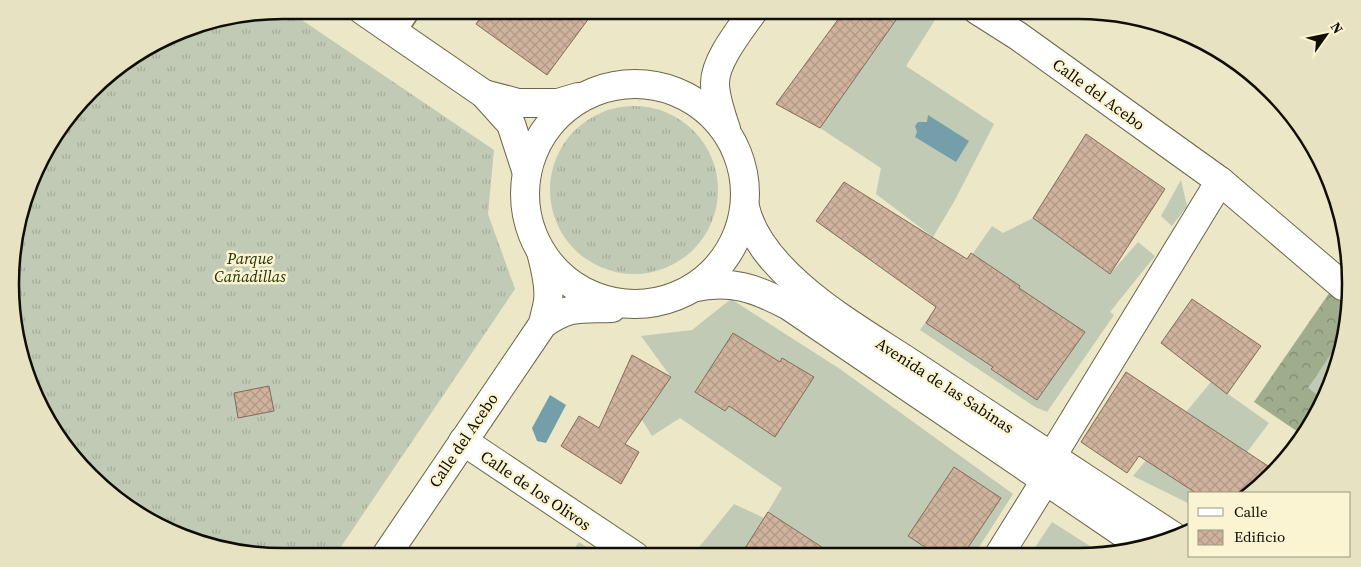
<svg xmlns="http://www.w3.org/2000/svg" width="1361" height="567" font-family="'Source Serif 4',serif">
  <style>
    .grass { fill: url(#grass-tufts) }
    .forest { fill: url(#forest-crowns) }
    .garden { fill: #c1cab5 }
    .water { fill: #749ea9 }
    .building { fill: url(#building-cross-hatch); stroke: #846b57 }
    .lines { fill: none; stroke-linecap: round; stroke-linejoin: round }
    .lane-casing { stroke: #6b6649; stroke-width: 18 }
    .street-casing { stroke: #6b6649; stroke-width: 30 }
    .lane { stroke: #fff; stroke-width: 15 }
    .street { stroke: #fff; stroke-width: 28 }
    .labels { text-anchor: middle; dominant-baseline: central; stroke-width: 5; stroke-linejoin: round; paint-order: stroke }
    .street-label { font-size: 16px; fill: #100e04; stroke: #faf4d3 }
    .park-label { font-size: 16px; font-style: italic; fill: #233300; stroke: #faf4d3 }
    .rim { fill: none; stroke: #100e04; stroke-width: 2.5 }
  </style>
  <defs>
    <pattern id="grass-tufts" width="24" height="20" patternUnits="userSpaceOnUse" patternTransform="scale(1.25)"><rect width="24" height="20" fill="#c1cab5"/><path d="M3 7l-1-3M5 7V3M7 7l1-3M15 17l-1-3M17 17v-4M19 17l1-3" fill="none" stroke="#a5ac9a"/></pattern>
    <pattern id="forest-crowns" width="20" height="18" patternUnits="userSpaceOnUse" patternTransform="scale(1.25)"><rect width="20" height="18" fill="#a0ad8c"/><path d="M2 6a3 3 0 1 1 6 0M12 15a3 3 0 1 1 6 0" fill="none" stroke="#818b70"/></pattern>
    <pattern id="building-cross-hatch" width="8" height="8" patternUnits="userSpaceOnUse" patternTransform="scale(1.25)"><rect width="8" height="8" fill="#cfb39e"/><path d="M0 0l8 8M0 8l8-8" fill="none" stroke="#b19986"/></pattern>
  </defs>
  <rect width="100%" height="100%" fill="#ece7c6"/>
  <g class="grass">
    <polygon points="287,10 494,150 488,214 515,289 334,557 284,557 195,542 110,493 102,488 47,420 15,337 15,230 47,147 103,78 195,25"/>
    <circle cx="634" cy="190" r="84"/>
  </g>
  <polygon class="forest" points="1348,282 1336,372 1304,436 1254,402 1332,289"/>
  <g class="garden">
    <polygon points="903,10 937,10 940,12 906,66 994,124 955,200 933,237 876,194 881,168 820,128"/>
    <polygon points="1181,180 1187,206 1172,226 1161,216"/>
    <polygon points="1033,218 1110,274 1138,242 1155,256 1110,312 1114,315 1047,412 1035,407 920,330 992,226 1003,233"/>
    <polygon points="731,299 840,369 1013,494 974,555 692,556 734,504 764,518 782,488 680,418 652,436 642,420 671,377 641,336 692,330"/>
    <polygon points="1341,339 1336,372 1323,399 1308,388"/>
    <polygon points="1211,382 1269,423 1216,493 1190,493 1190,504 1133,476"/>
    <polygon points="1052,522 1104,555 1030,555"/>
    <polygon points="579,542 599,556 568,556"/>
  </g>
  <g class="water">
    <polygon points="928,115 969,141 956,162 915,137 917,132 915,126 918,122 927,122"/>
    <polygon points="550,395 566,405 546,443 537,441 532,428"/>
  </g>
  <g class="building">
    <polygon points="486,10 595,10 547,75 476,24"/>
    <polygon points="845,10 903,10 820,128 776,104"/>
    <polygon points="1086,134 1165,189 1110,274 1033,218"/>
    <polygon points="844,182 967,259 971,253 1020,286 1019,288 1085,332 1037,400 991,369 993,367 926,323 936,307 816,221"/>
    <polygon points="1192,299 1261,346 1227,394 1161,343"/>
    <polygon points="733,333 780,362 782,358 814,377 775,437 729,406 725,411 695,392"/>
    <polygon points="632,355 671,377 625,444 639,452 621,484 561,446 579,416 599,428"/>
    <polygon points="1126,372 1274,470 1258,489 1252,493 1196,493 1139,456 1127,473 1081,442"/>
    <polygon points="269,386 274,411 238,418 234,393"/>
    <polygon points="954,467 1001,498 963,555 937,555 908,536"/>
    <polygon points="768,512 834,555 740,556"/>
  </g>
  <g class="lines">
    <g class="lane-casing">
      <polyline id="lane" points="397,34 413,10"/>
    </g>
    <g class="street-casing">
      <g id="street">
        <polyline points="362,10 484,94 511,124 527,173"/>
        <polyline points="977,10 1018,36 1220,181 1343,286"/>
        <circle cx="635" cy="194" r="110"/>
        <polyline points="484,94 518,103 558,103 578,97"/>
        <path d="M726,129C721,114 715,98 715,83C715,60 741,29 754,10"/>
        <path d="M745,207C752,239 776,265 800,286C835,317 879,342 918,368C1003,425 1088,480 1173,536"/>
        <path d="M541,252C545,267 550,286 548,301C547,309 544,317 543,324"/>
        <path d="M692,288C730,279 755,288 789,306L1142,546"/>
        <polyline points="463,441 635,556"/>
        <polyline points="1052,456 1220,181"/>
        <polyline points="999,555 1045,481"/>
        <path d="M385,557L543,324C571,305 580,309 612,308"/>
      </g>
    </g>
    <use href="#lane" class="lane"/>
    <use href="#street" class="street"/>
  </g>
  <g class="labels">
    <g class="street-label">
      <text transform="translate(1099 94) rotate(36)">Calle del Acebo</text>
      <text transform="translate(945 385) rotate(33)">Avenida de las Sabinas</text>
      <text transform="translate(463 440) rotate(-56)">Calle del Acebo</text>
      <text transform="translate(536 490) rotate(34)">Calle de los Olivos</text>
    </g>
    <g class="park-label">
      <text x="250" y="258">Parque<tspan x="250" dy="18">Cañadillas</tspan></text>
    </g>
  </g>
  <path d="M0 0H1361V567H0ZM283 19H1078A264 264 0 0 1 1342 283V284A264 264 0 0 1 1078 548H283A264 264 0 0 1 19 284V283A264 264 0 0 1 283 19Z" fill="#e7e2c2" fill-rule="evenodd"/>
  <path class="rim" d="M283 19H1078A264 264 0 0 1 1342 283V284A264 264 0 0 1 1078 548H283A264 264 0 0 1 19 284V283A264 264 0 0 1 283 19Z"/>
  <rect x="1188" y="492" width="162" height="65" fill="#faf4d3" stroke="#9c9880"/>
  <rect x="1198" y="508" width="25" height="8" fill="#ffffff" stroke="#9c9880"/>
  <text x="1234" y="517" font-size="15" fill="#100e04">Calle</text>
  <rect x="1198" y="530" width="25" height="15" fill="url(#building-cross-hatch)" stroke="#9c9880"/>
  <text x="1234" y="542" font-size="15" fill="#100e04">Edificio</text>
  <g transform="translate(1326 35) rotate(57)" stroke="#faf4d3" stroke-width="4" paint-order="stroke">
  <path d="M0-4L9 19L0 12L-9 19Z" fill="#100e04"/>
  <text y="-8" font-size="14" font-weight="bold" text-anchor="middle" fill="#100e04">N</text>
  </g>
</svg>
